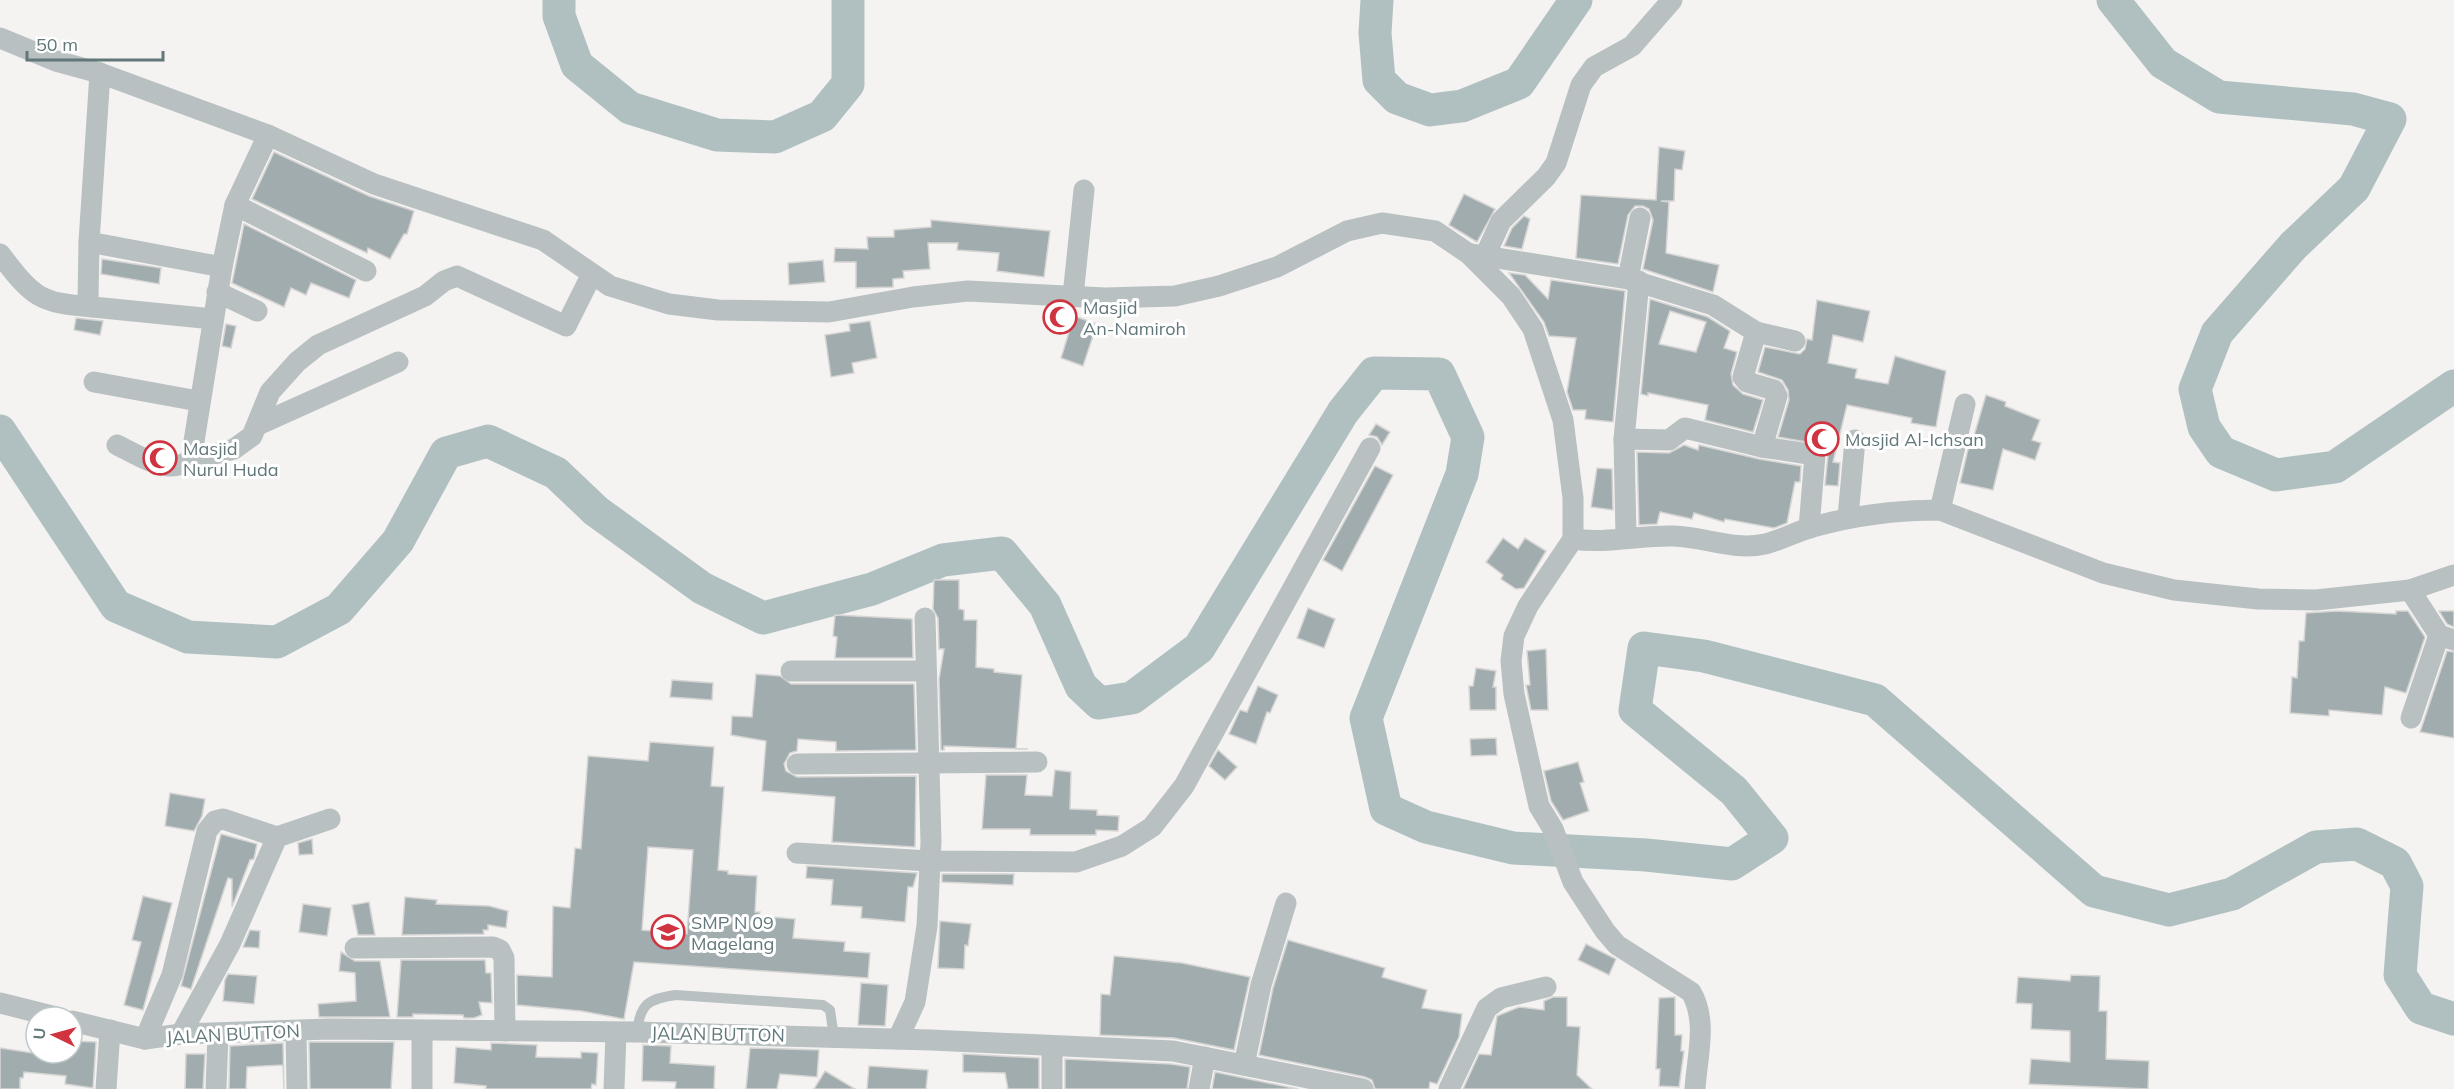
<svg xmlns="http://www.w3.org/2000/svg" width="2454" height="1089" font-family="Mulish,sans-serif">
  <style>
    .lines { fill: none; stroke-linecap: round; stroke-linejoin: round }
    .river { stroke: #b0c0c0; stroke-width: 33 }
    .building { fill: #a1acae; stroke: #d6d5d4; stroke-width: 1.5; fill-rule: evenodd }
    .service { stroke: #b9c0c1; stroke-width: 10 }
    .minor { stroke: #b9c0c1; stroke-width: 21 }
    .labels { text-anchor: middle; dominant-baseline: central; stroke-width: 6; stroke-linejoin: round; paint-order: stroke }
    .poi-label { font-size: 18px; fill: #62777a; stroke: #fff; text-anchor: start }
    .street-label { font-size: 18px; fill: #62777a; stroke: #fff }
  </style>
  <rect width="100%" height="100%" fill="#f4f3f1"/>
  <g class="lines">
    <g class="river">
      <polyline points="559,0 559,16 577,65 630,108 717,135 775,137 822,116 848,84 848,0"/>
      <polyline points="1377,0 1375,33 1379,80 1397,98 1430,110 1462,106 1519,83 1576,0"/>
      <polyline points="2113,0 2163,63 2219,97 2353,109 2390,119 2354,188 2293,246 2217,333 2195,389 2204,427 2221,452 2276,475 2335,467 2454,386"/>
      <polyline points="0,431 116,606 188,637 277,642 339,609 398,541 446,453 488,441 556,473 596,511 702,588 763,618 872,589 943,560 1002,553 1045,605 1081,686 1099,703 1132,698 1199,648 1343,412 1374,373 1439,374 1468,437 1462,474 1366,718 1386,809 1426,827 1513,848 1646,855 1732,864 1772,838 1734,791 1635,710 1644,648 1704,656 1875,700 2094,891 2169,910 2232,894 2316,847 2357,844 2395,863 2407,886 2400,975 2421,1008 2454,1019"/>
    </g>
  </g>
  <g class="building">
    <polygon points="1659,147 1685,151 1682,170 1675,169 1674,201 1661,201 1669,202 1666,253 1719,265 1713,292 1643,269 1653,220 1649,209 1643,206 1635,206 1628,215 1618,264 1576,258 1581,195 1656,200"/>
    <polygon points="274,152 369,196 414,211 407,234 404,234 390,259 368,248 367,253 252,199"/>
    <polygon points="1464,194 1495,209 1477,242 1449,225"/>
    <polygon points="1524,216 1530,219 1522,249 1504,246 1512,228"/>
    <polygon points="931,220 1050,231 1044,277 997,271 999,253 957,250 958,243 928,243 930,269 903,271 904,278 893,279 893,287 856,288 856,262 834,262 835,248 868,249 867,237 894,237 894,230 931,227"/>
    <polygon points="244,224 356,280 349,298 311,283 306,295 291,288 284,307 232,283"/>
    <polygon points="102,259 161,268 159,284 101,274"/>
    <polygon points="823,260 825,282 789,285 788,263"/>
    <polygon points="1509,273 1525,275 1548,299 1551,280 1625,291 1613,422 1585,419 1586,410 1573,410 1567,392 1576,338 1549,336 1544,322"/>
    <path d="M1650,299L1708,317L1730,331L1724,348L1737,352L1731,374L1733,385L1743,394L1763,400L1753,432L1705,420L1708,405L1648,393V396L1641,394ZM1670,311L1706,322L1696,352L1659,344Z"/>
    <polygon points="1817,300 1870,311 1863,342 1833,335 1828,363 1857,369 1855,378 1888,384 1895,356 1946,371 1936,427 1911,423 1912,418 1847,405 1833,462 1840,463 1838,486 1825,485 1828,455 1823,445 1778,437 1789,400 1788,390 1782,380 1758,372 1765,347 1800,354 1805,349 1807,339 1812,340"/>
    <polygon points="1074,316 1097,324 1083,366 1061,358"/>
    <polygon points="76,318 103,321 100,335 74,330"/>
    <polygon points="870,321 877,358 852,363 854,373 831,377 825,335 850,331 849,324"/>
    <polygon points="226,324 236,326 231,348 222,346"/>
    <polygon points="1986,395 2006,402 2005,406 2040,420 2032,440 2041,443 2035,460 2003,449 1993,490 1960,483 1969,445 1971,446"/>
    <polygon points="1376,424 1390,432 1382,445 1377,437 1369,435"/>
    <polygon points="1684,445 1698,450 1699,445 1759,459 1801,466 1800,482 1795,482 1787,523 1774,528 1725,519 1724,522 1694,513 1692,519 1660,512 1657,524 1639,525 1637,452 1669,453"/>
    <polygon points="1375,466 1393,475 1342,571 1323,560"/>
    <polygon points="1597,468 1612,469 1613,510 1591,507"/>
    <polygon points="1503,538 1518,549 1525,538 1546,551 1524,588 1516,589 1501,579 1503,575 1486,562"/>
    <polygon points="934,580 959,580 959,609 964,610 964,620 977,620 976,667 994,669 994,672 1022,675 1016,749 1028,749 944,746 944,750 941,750 939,679 944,649 939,649 938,618 933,609"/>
    <polygon points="1308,608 1335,619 1324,648 1297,638"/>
    <polygon points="2337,611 2396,614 2396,611 2408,611 2425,637 2406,693 2385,687 2382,715 2329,710 2329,716 2290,713 2292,677 2297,678 2299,641 2304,641 2306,613"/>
    <polygon points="2439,611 2454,611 2454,627 2447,624"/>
    <polygon points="835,615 912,619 913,658 835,658 837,637 833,636"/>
    <polygon points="1546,649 1548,710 1531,710 1526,685 1530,685 1527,651"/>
    <polygon points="2447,651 2454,652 2454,738 2420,732"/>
    <polygon points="1476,668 1496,671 1493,687 1496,687 1496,710 1470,710 1469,686 1473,686"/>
    <polygon points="756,674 780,676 791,684 914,684 916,750 836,751 836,742 798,739 797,751 790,753 784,764 786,771 797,777 916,776 915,847 832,842 835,797 762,791 766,741 731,735 732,716 752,717"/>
    <polygon points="672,680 713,683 712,700 670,697"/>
    <polygon points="1258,686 1278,695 1270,713 1267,712 1256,744 1229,734 1240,710 1247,712"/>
    <polygon points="1496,738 1497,755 1471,756 1470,739"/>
    <path d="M650,742L714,747L711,786L724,787L718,870L728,871V874L757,876L755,912H760L759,916L795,919L793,938L845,942L844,951L870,953L868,978L634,962L624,1019L581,1011L517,1005V975L552,977L553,906L570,908L575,848L581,849L588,756L648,761ZM648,847L693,850L687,934L642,930Z"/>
    <polygon points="1218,750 1237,767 1225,780 1209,766"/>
    <polygon points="1578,762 1584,782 1580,783 1589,811 1563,820 1551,801 1544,771"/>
    <polygon points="1055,770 1071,772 1070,809 1097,810 1097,815 1119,816 1118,831 1096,830 1096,835 1030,835 1030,829 982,829 986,775 1027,775 1025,795 1052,796"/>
    <polygon points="170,793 205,799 202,816 194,831 165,826"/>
    <polygon points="221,834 257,844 254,859 250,860 232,907 232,879 228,878 191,989 181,986"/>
    <polygon points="312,839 313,854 299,855 298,843"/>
    <polygon points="807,866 917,873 913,887 908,887 905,922 861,918 862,907 831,905 833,880 806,878"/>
    <polygon points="942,874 1014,874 1013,885 942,882"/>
    <polygon points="143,896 172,903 143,1010 124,1005 141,942 132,940"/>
    <polygon points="405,897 437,900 436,904 489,906 508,911 506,928 488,925 488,930 483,930 484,934 402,935"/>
    <polygon points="369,902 375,935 358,935 352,905"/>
    <polygon points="303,904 331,908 327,936 299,932"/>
    <polygon points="940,921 971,924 968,946 965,945 964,969 938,968"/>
    <polygon points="250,930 260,931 259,948 243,947"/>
    <polygon points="1288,940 1385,968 1382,977 1427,990 1422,1008 1462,1014 1459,1037 1437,1084 1430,1082 1429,1089 1375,1089 1372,1080 1365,1077 1259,1055 1273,988"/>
    <polygon points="1586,944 1616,959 1609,975 1578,960"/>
    <polygon points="341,952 355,961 380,961 390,1017 319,1017 318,1004 356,1001 355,973 339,971"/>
    <polygon points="1114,956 1182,963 1250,977 1234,1050 1174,1038 1100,1035 1101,994 1110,995"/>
    <polygon points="401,960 485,960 486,973 491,973 492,1003 479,1002 482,1015 474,1018 464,1018 463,1015 413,1014 413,1017 397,1017"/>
    <polygon points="228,974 257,976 254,1004 223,1001 225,980"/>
    <polygon points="2071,975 2100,976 2099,1011 2107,1011 2106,1059 2149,1061 2148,1089 2029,1084 2031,1059 2070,1062 2070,1031 2031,1029 2032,1004 2016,1003 2018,977 2070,981"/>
    <polygon points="861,983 888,985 885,1026 858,1025"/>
    <polygon points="1553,997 1567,997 1567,1026 1580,1027 1577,1075 1592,1089 1463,1089 1479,1054 1491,1055 1497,1016 1519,1007 1544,1010 1544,1001"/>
    <polygon points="1675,997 1675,1035 1682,1035 1681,1051 1684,1051 1679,1087 1659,1086 1660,1069 1656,1069 1659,998"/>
    <polygon points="72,1041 96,1042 93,1088 65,1084 66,1076 24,1072 23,1078 20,1078 20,1089 0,1089 0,1048 33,1053 72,1053"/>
    <polygon points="309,1042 394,1042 391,1089 310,1089"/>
    <polygon points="283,1043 284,1089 283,1065 247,1067 246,1089 229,1089 230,1046"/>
    <polygon points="491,1043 537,1045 536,1057 581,1058 581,1052 598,1053 596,1085 592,1084 591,1089 486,1089 486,1086 454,1083 456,1047 491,1050"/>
    <polygon points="643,1045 671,1046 670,1063 715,1066 714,1089 675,1089 676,1082 642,1081"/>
    <polygon points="750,1048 819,1050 817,1077 780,1074 777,1089 746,1089"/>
    <polygon points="186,1054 205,1054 203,1089 185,1089"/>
    <polygon points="963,1054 1039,1058 1039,1089 1008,1089 1005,1073 963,1072"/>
    <polygon points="1065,1059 1171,1064 1190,1067 1187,1089 1065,1089"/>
    <polygon points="869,1066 928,1070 926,1089 867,1089"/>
    <polygon points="825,1071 855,1089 814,1089"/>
    <polygon points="1215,1072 1298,1089 1212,1089"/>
  </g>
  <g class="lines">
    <path class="service" d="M637,1032C640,1003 649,999 676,995L823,1005L830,1010L834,1037"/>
    <g class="minor">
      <polyline points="0,38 56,61 100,73 268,135 374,184 543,240 610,286 669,304 718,310 829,312 913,297 968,291 1105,298 1175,296 1219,286 1277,267 1347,231 1382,223 1435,231 1469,254 1511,296 1533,329 1563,420 1573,498 1573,539"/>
      <polyline points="268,135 235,205 366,271"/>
      <polyline points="1640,218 1628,279 1713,305 1756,332 1743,377 1747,382 1774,390 1777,396 1762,447"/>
      <polyline points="89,242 100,73"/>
      <path d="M0,254C33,297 38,303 93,307"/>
      <polyline points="1472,254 1628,279"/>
      <polyline points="1485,256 1501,221 1546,177 1556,163 1581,85 1594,67 1632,46 1672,0"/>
      <polyline points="217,292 257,311"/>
      <polyline points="1073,296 1084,190"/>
      <polyline points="213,319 93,307 88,301 89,242 222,267"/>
      <polyline points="1756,332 1795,341"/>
      <polyline points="94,382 198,401"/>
      <polyline points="258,425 398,362"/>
      <polyline points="1624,439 1669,440 1685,428 1762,447 1815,455 1809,528"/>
      <path d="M117,445C141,456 166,476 191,460L222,267L235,205"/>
      <polyline points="191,460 234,449 252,436 270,392 297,362 318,345 425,296 444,281 457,276 566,326 592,274"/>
      <polyline points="1940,510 1965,404"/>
      <polyline points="1848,517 1855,440"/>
      <polyline points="1626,537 1624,439 1639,281"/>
      <polyline points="2454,575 2410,590 2439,635 2454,640"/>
      <polyline points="791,671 926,671"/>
      <polyline points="2411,718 2439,635"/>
      <polyline points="797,764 1037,762"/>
      <polyline points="797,853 929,861 1076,862 1122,846 1152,827 1184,786 1370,448"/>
      <polyline points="355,948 493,947 500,950 504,958 505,1031"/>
      <polyline points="0,1003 56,1017"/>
      <polyline points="72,1021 145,1039 181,1034 330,1029 637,1032 931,1040 1173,1051 1363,1089"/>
      <polyline points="296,1031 297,1089"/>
      <polyline points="422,1031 422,1089"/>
      <polyline points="181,1034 230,944 277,837 330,819"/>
      <polyline points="145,1039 172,975 207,831 215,821 223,819 277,837"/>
      <polyline points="898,1039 915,1002 927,926 931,842 925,618"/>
      <polyline points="1244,1065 1261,985 1286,903"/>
      <polyline points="106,1089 110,1030"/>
      <polyline points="216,1089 218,1035"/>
      <polyline points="614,1089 616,1033"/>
      <polyline points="1052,1089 1052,1046"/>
      <polyline points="1199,1089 1205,1057"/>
      <polyline points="1449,1089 1487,1008 1501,998 1546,987"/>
      <path d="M1695,1089C1697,1056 1708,1021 1691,992L1617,945L1605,931L1573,882L1553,829L1539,806L1514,694L1511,661L1514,636L1528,606L1573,539C1606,544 1640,535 1674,536C1705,537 1734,551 1765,544C1782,540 1797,531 1813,527C1855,515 1897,510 1940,510L2103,573L2174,590L2258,599L2316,600L2410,590"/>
    </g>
  </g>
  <defs>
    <g id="mosque-ring" transform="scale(1.725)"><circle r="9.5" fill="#fff" stroke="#d13441" stroke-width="1.5"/><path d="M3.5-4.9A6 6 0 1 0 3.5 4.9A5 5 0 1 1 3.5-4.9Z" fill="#d13441"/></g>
    <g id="school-ring" transform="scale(1.725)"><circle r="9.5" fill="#fff" stroke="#d13441" stroke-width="1.5"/><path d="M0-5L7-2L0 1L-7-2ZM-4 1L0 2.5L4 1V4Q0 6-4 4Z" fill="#d13441"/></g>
  </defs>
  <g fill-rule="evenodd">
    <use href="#mosque-ring" x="1060" y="317"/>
    <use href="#mosque-ring" x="1822" y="439"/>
    <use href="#mosque-ring" x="160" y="458"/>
    <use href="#school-ring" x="668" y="932"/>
  </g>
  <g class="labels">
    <g class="poi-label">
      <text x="1083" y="307">Masjid<tspan x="1083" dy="21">An-Namiroh</tspan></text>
      <text x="1845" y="439">Masjid Al-Ichsan</text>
      <text x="183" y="448">Masjid<tspan x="183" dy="21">Nurul Huda</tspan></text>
      <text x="691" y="922">SMP N 09<tspan x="691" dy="21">Magelang</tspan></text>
    </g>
    <g class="street-label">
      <text transform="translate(233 1034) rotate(-3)">JALAN BUTTON</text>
      <text transform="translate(718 1034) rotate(1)">JALAN BUTTON</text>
    </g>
  </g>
  <g transform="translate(54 1035) rotate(275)"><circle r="28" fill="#ffffff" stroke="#c0c9ca" stroke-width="1.5"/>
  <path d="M0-4.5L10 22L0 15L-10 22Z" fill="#d13441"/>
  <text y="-9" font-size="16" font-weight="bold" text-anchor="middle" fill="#62777a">U</text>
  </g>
  <path d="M27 51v9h136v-9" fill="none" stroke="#62777a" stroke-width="3"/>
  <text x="36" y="51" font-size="18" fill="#62777a" stroke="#ffffff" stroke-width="4.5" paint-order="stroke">50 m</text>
</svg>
